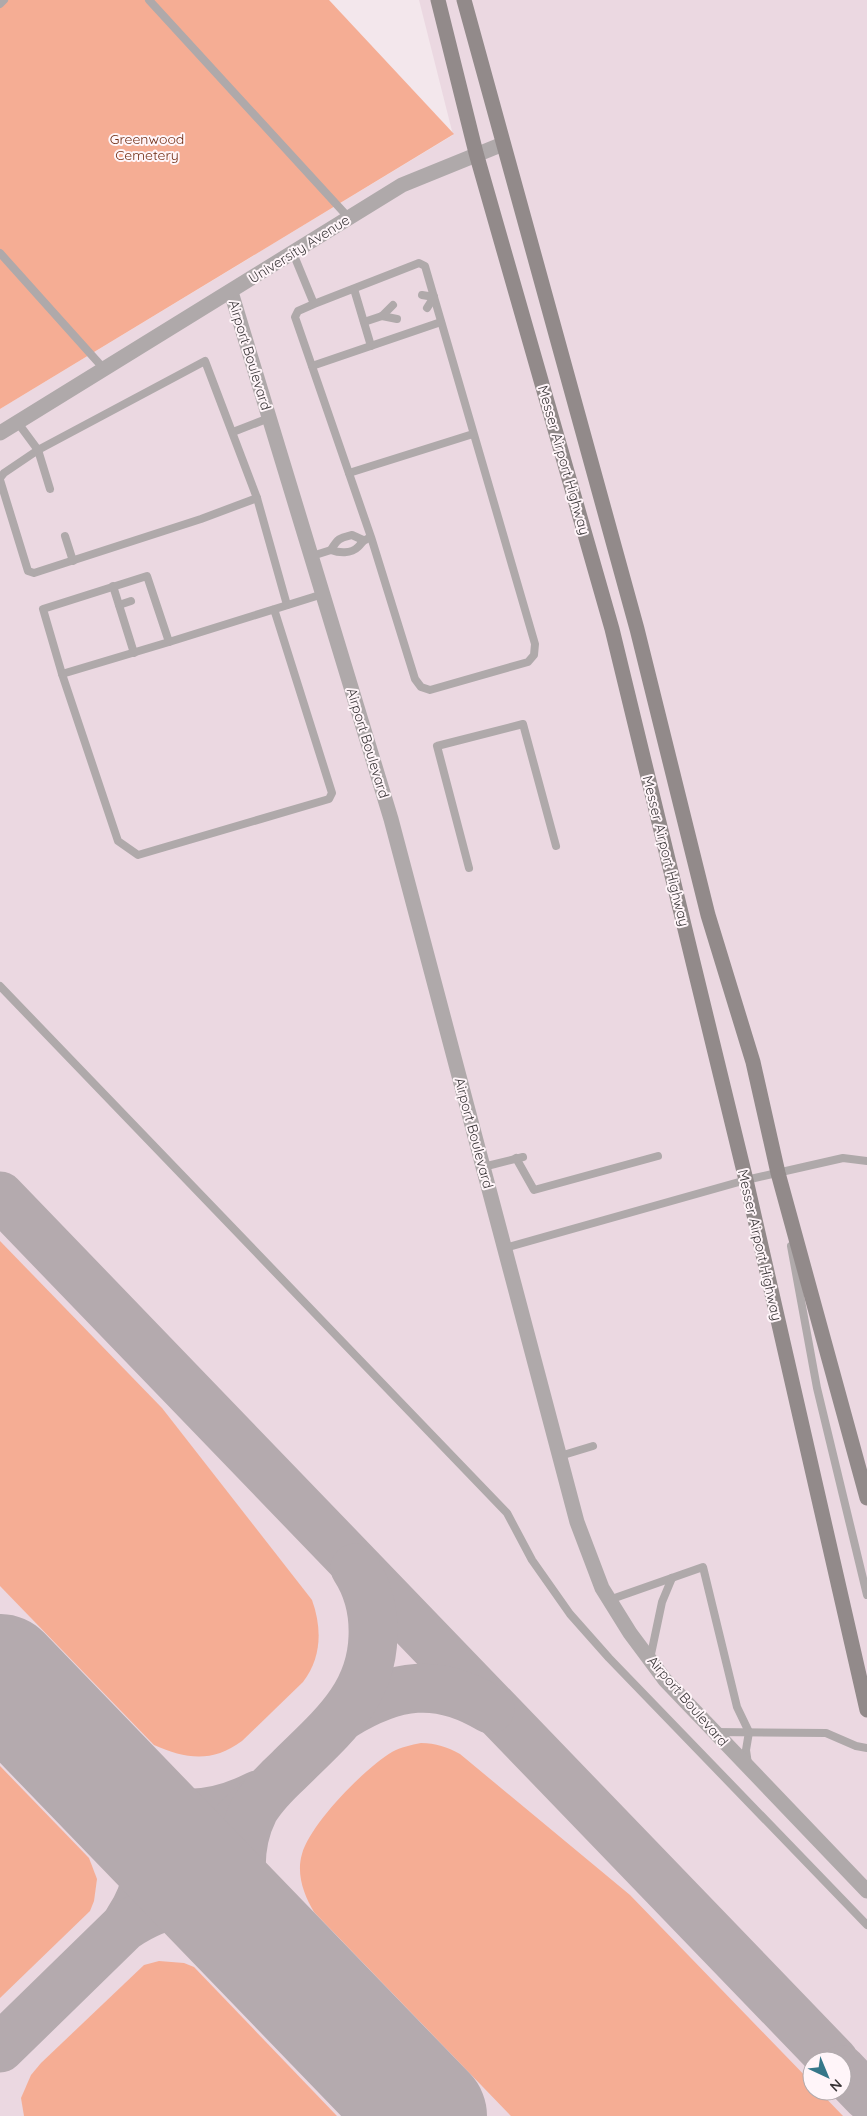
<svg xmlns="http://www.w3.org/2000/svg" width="867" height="2116" font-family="Quicksand,sans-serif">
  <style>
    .built { fill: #ebd8e1; fill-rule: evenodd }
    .green { fill: #f5ad94 }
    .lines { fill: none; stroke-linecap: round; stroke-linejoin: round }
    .taxiway { stroke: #b4aaae; stroke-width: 49 }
    .runway { stroke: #b4aaae; stroke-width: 122 }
    .lane { stroke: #afa9aa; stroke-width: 8 }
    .street { stroke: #afa9aa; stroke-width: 15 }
    .secondary { stroke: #928a8a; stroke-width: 15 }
    .labels { text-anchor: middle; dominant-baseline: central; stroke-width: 4; stroke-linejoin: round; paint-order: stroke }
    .park-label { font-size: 14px; fill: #712e14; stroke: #fff5f9 }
    .street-label { font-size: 14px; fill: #3a3638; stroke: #fff5f9 }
  </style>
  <rect width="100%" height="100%" fill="#f3e7ec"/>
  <path class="built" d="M419,0H867V2116H0V409L453,135ZM812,2061H842V2091H812Z"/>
  <g class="green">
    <polygon points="0,0 329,0 454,134 0,409"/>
    <path d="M0,1241L162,1408L312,1600C322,1628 322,1657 303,1682L242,1741C212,1763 186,1759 154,1745L0,1586Z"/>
    <path d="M421,1743C436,1743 447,1747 460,1754L630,1895L812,2083V2091H819L843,2116H511L314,1912C304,1895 296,1874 302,1854C310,1824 365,1768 392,1752C401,1747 411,1745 421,1743Z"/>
    <polygon points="0,1766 89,1858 97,1879 94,1901 90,1911 0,1998"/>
    <polygon points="159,1961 184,1963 194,1967 337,2116 24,2116 21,2098 31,2075 41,2063 144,1965"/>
  </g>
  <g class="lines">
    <g class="taxiway">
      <polyline points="0,1196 834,2061"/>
      <path d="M344,1715C395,1684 437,1677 490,1709"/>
      <path d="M105,1784C159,1817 200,1824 258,1795"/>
      <polyline points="135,1917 257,1801"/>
      <path d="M128,1921C152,1886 151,1857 137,1818"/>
      <path d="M255,1939C241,1897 233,1852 254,1810C263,1795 276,1782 289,1770C329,1730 371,1698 373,1637C374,1613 368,1588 355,1568"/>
      <path d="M0,2048L124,1927C174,1894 201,1899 248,1932"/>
      <polyline points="842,2070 867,2096"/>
    </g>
    <polyline class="runway" points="0,1675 426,2116"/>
    <g class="lane">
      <polyline points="149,0 349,218"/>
      <polyline points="0,4 4,0"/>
      <polyline points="0,253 105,370"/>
      <polyline points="293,253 314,304 419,263 425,266 535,644 534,655 528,662 430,690 421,687 415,679 371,537 295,317 298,311 314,304"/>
      <polyline points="354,289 371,346"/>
      <polyline points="422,295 434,297 427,308"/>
      <polyline points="382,316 397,319"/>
      <polyline points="364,322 382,316 393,305"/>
      <polyline points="312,366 441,322"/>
      <polyline points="233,432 269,418"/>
      <polyline points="349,473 473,434"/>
      <polyline points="0,478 4,473 38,450 50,489"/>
      <polyline points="0,480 28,571 34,573 201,519 257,498 205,361 38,450 18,423"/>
      <polyline points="257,498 287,605"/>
      <polyline points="65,536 73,561"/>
      <path d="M331,550C339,553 351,554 358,547C362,543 362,541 367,539"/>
      <path d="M312,556L331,550C338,538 340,538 352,535L363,540"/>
      <polyline points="113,586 134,653"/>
      <polyline points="119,605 131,601"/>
      <polyline points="274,609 332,793 329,799 138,855 118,841 62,674 43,609 147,576 169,642 323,594"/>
      <polyline points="62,674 169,642"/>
      <polyline points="469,868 437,746 523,724 556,846"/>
      <polyline points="0,986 507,1513 532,1560 570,1614 609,1658 867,1925"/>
      <polyline points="516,1158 534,1190 658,1156"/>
      <polyline points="483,1167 523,1157"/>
      <polyline points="791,1246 817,1388 867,1595"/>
      <polyline points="505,1248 746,1180 843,1158 867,1161"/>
      <polyline points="560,1456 593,1446"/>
      <polyline points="609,1600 703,1567 737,1707 749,1732 746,1750 748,1764"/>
      <polyline points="650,1659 662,1602 672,1578"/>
      <polyline points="715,1732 826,1733 856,1746 867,1748"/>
    </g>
    <g class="street">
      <polyline points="231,292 391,819 577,1522 602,1588 630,1633 665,1680 867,1891"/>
      <polyline points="0,433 402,185 503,144"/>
    </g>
    <g class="secondary">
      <polyline points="438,0 476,153 612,629 746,1180 867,1710"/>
      <polyline points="464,0 637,629 708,915 753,1062 778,1173 867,1498"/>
    </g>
  </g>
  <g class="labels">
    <g class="park-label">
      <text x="147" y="139">Greenwood<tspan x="147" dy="16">Cemetery</tspan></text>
    </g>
    <g class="street-label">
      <text transform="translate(299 249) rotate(-32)">University Avenue</text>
      <text transform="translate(250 355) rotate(73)">Airport Boulevard</text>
      <text transform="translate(564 460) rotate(74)">Messer Airport Highway</text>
      <text transform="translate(368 743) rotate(73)">Airport Boulevard</text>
      <text transform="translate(666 851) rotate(76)">Messer Airport Highway</text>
      <text transform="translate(474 1133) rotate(75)">Airport Boulevard</text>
      <text transform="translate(760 1245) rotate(77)">Messer Airport Highway</text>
      <text transform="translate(688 1701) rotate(49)">Airport Boulevard</text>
    </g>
  </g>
  <g transform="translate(827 2076) rotate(136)"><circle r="24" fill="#fff5f9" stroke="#b0a9ac"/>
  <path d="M0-4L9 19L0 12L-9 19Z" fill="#357789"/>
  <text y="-8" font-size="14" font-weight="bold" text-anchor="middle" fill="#3a3638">N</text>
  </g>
</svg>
